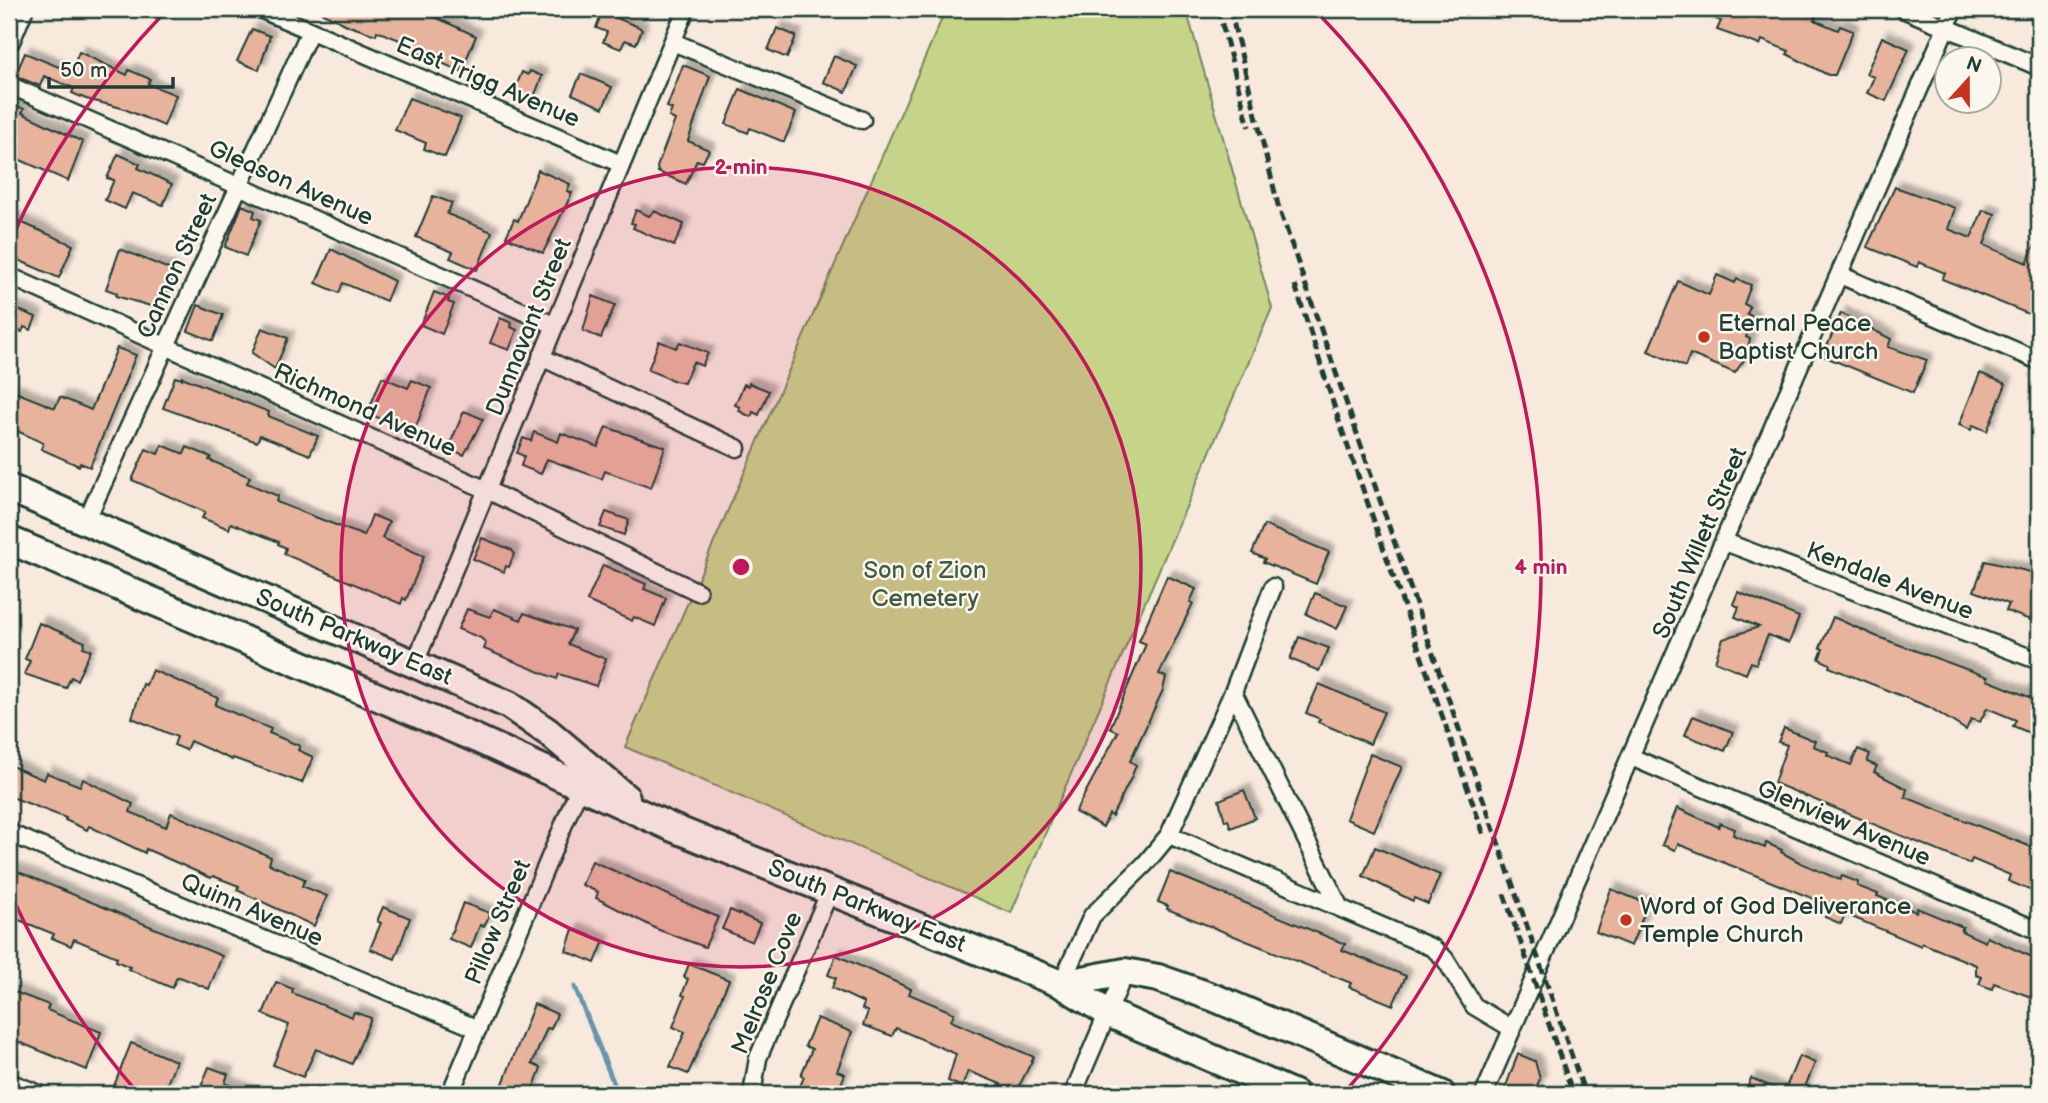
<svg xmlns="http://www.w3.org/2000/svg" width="2048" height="1103" font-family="'Balsamiq Sans',sans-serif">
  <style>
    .green { fill: #c5d488; stroke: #72885e; stroke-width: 2 }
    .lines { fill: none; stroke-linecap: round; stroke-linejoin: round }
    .stream { stroke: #6995aa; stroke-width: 5 }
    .building { fill: #e8b39c; stroke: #1f3d34; stroke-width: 2; filter: url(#shadow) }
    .minor-casing { stroke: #1f3d34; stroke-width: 21 }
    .tertiary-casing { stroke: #1f3d34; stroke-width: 26 }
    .primary-casing { stroke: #1f3d34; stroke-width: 32 }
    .minor { stroke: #fbf7ec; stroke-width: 16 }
    .tertiary { stroke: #fbf7ec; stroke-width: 21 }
    .primary { stroke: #fbf7ec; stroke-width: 26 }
    .rail { stroke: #1f3d34; stroke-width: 5; stroke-dasharray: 10 5; stroke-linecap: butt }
    .ring { fill: none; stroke: #c2185b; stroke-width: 3.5 }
    .poi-dot { fill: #c8321e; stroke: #fbf7ec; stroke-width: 2.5 }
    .labels { text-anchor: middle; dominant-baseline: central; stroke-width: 5; stroke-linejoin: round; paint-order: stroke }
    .street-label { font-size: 24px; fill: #1f3d34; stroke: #fbf7ec }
    .poi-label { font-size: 24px; fill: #1f3d34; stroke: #fbf7ec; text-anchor: start }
    .park-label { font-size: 24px; fill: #405b45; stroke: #fbf7ec }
    .centre { fill: #c2185b; stroke: #fbf7ec; stroke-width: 3.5 }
    .ring-label { font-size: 21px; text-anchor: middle; font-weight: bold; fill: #c2185b; stroke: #fbf7ec; stroke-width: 5; stroke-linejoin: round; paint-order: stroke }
  </style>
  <defs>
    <filter id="shadow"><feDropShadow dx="6" dy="-6" stdDeviation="2" flood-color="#0004"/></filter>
  </defs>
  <rect width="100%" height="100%" fill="#f7e9dc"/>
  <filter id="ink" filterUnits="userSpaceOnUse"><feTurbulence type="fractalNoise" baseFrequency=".0143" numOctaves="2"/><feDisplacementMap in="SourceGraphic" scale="14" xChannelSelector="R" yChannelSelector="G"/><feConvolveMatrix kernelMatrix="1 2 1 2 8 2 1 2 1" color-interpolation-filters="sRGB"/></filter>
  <g filter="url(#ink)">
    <polygon class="green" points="946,9 1186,9 1272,308 1011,913 625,747"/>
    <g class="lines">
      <polyline class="stream" points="575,987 618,1094"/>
    </g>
    <g class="building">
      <polygon points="315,9 418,9 476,36 461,72 412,49 414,46 410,44 377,31 376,35 349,26"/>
      <polygon points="1692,9 1798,9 1816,16 1814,20 1838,30 1840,26 1853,31 1835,75 1828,75 1787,54 1789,51 1762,40 1760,45 1717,30 1721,21"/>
      <polygon points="602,12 639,27 642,30 636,44 625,40 621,49 603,42 607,32 596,28"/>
      <polygon points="777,28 796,36 787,58 768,50"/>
      <polygon points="252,29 270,36 259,70 237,61"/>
      <polygon points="1882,37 1909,49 1886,101 1867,93 1874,77 1866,74"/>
      <polygon points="79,52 127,75 129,70 150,79 148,84 176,95 164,126 122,108 86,99 72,93 74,88 44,76 40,86 15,76 25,53 71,72"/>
      <polygon points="834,56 857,66 846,92 823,82"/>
      <polygon points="683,65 710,76 688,141 709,150 703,162 697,160 686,184 658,172 657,167 675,120 669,117 672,109 667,107"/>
      <polygon points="530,71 542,76 533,100 514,92 522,72 528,75"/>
      <polygon points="581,74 612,87 603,108 572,94"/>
      <polygon points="740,89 796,113 784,142 750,128 748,133 726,124"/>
      <polygon points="409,98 461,118 445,157 424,149 426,143 395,130"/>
      <polygon points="9,103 24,109 22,113 83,142 68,181 9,155"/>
      <polygon points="118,154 140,164 138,168 172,184 163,205 132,193 125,209 105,200 114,180 107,178"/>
      <polygon points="538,170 570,184 567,191 572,193 543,253 506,237 514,219 518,221"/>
      <polygon points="1895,187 1955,208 1948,229 1971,238 1983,210 1995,214 1984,245 2027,263 2039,235 2039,296 2031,315 1942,279 1945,273 1919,262 1917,267 1867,247"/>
      <polygon points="433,196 452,203 447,214 492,232 477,270 450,258 453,252 416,237"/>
      <polygon points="242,205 255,211 253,217 261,220 246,256 225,247"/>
      <polygon points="636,210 649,216 654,211 684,224 674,246 633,228 635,224 631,223"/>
      <polygon points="9,217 73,245 59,278 9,256"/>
      <polygon points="120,249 174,271 161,309 116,296 117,293 106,289"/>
      <polygon points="331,249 394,281 386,301 343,283 339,293 316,283"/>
      <polygon points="1717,275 1735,283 1737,279 1751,285 1744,304 1750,307 1747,314 1754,317 1746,337 1750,339 1746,357 1735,373 1690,354 1685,367 1648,351 1678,281 1709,295"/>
      <polygon points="434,292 449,298 448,302 454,304 442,334 421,325"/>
      <polygon points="593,296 615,305 601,338 583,331"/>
      <polygon points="198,305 223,315 213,341 188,331"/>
      <polygon points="9,306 36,317 31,330 24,327 22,332 9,327"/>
      <polygon points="1841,313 1891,339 1888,347 1927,360 1913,393 1823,356"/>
      <polygon points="500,318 512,323 511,327 517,330 509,350 490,343"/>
      <polygon points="262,328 288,338 275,369 252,353"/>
      <polygon points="659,341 676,348 680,342 708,353 702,366 693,362 684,383 675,381 648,370"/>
      <polygon points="117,348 136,355 90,467 80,463 79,466 41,449 43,443 9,427 9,401 13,391 55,408 60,397 91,410"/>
      <polygon points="1980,373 2006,384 1987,431 1973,425 1971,430 1959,425"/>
      <polygon points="175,377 182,379 182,377 269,412 268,416 318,436 310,455 260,435 257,442 163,408"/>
      <polygon points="382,377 408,388 412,380 431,388 415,429 410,427 409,430 371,415 372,411 369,409"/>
      <polygon points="749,383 769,391 759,415 753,412 751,417 739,411 740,407 735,405 744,384 748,386"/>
      <polygon points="464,411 483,419 464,455 450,449 450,444"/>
      <polygon points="606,427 665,447 651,488 605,471 602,479 547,459 541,474 521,466 524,456 517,453 523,438 531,441 534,432 558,442 561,433 598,447"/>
      <polygon points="162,445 184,454 187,447 211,457 209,460 250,477 247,483 278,496 276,501 279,503 364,536 372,515 389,522 382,538 424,556 406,600 403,598 401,604 284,554 286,548 278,544 279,542 231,523 229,529 202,518 205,512 132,480 146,449 158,454"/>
      <polygon points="606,512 629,520 624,535 600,527"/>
      <polygon points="1264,525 1329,552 1316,584 1263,562 1265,559 1252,553"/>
      <polygon points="482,538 512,550 514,554 509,567 506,566 504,572 473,559"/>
      <polygon points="1985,561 2039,574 2039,594 2030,620 2006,611 2009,604 1974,591"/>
      <polygon points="603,565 646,584 644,589 666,598 655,626 634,617 632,621 587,601"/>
      <polygon points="1167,576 1196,589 1190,602 1193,603 1159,674 1166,677 1163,690 1130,761 1136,765 1131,778 1112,816 1109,814 1103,827 1075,812 1118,732 1110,728 1146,644 1139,641"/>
      <polygon points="1738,592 1799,617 1789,643 1768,635 1756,664 1751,662 1746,674 1715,661 1723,639 1759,627 1735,617 1739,607 1733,604"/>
      <polygon points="1315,593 1347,606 1337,629 1306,614"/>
      <polygon points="467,609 490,617 494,609 521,620 524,613 574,630 568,644 606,659 596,686 559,674 557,679 484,649 486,643 481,638 458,629"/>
      <polygon points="1833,617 1878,637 1988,677 1987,680 2039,701 2039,737 2013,726 2016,720 1987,708 1980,722 1971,719 1966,730 1929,707 1829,667 1830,664 1819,659 1823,649 1820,648"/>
      <polygon points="39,623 85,642 83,647 91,650 77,680 71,677 66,688 24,674 30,661 25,659"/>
      <polygon points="1299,637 1329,648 1319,671 1290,659"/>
      <polygon points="152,670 218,698 215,705 271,729 269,733 300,746 298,750 313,757 302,783 233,758 232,760 190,741 186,750 174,745 177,737 132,718 143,684 146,685"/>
      <polygon points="1319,684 1384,712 1370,744 1318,722 1320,719 1306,713"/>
      <polygon points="1693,716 1733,732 1725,751 1685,735"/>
      <polygon points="1784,728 1815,741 1813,746 1828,752 1827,755 1851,765 1858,749 1870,754 1867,762 1877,766 1874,772 1907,789 1905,797 2039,850 2039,894 2008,881 2010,875 1972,859 1970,864 1774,783 1787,745 1778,742"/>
      <polygon points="1370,754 1402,767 1374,831 1346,819"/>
      <polygon points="9,765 44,780 47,773 80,786 83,779 133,804 130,812 166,827 171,813 271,857 269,864 305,879 302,886 327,896 314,926 237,890 239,886 213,876 211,878 146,849 145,853 89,826 87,830 65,820 66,818 9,796"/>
      <polygon points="1244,790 1255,818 1231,828 1228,820 1225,821 1219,800"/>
      <polygon points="1677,808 1719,827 1720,823 1735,829 1733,835 1757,845 1765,848 1766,843 1782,850 1781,852 1801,863 1840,880 1842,876 1858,882 1857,886 1878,894 1877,896 1916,912 1917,908 1963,927 1961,931 1985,942 1987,937 2039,960 2039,1000 1994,983 1992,989 1979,984 1982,977 1976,975 1976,965 1922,943 1921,946 1845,914 1841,924 1825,917 1828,911 1822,908 1824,903 1678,844 1675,850 1662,845"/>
      <polygon points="1375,847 1440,875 1428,904 1414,898 1413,901 1363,876"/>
      <polygon points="592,861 718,917 705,947 659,930 596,898 598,892 582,885"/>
      <polygon points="9,868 222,956 209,989 180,977 177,977 172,988 128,969 130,967 116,961 117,957 74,939 71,946 52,938 54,934 9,916"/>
      <polygon points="1170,872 1345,944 1342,950 1406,976 1393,1005 1349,987 1351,983 1167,909 1168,906 1158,902"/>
      <polygon points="1611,889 1648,904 1631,946 1596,932"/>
      <polygon points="463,903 490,913 484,927 480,925 471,948 449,939"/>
      <polygon points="383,907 410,918 395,959 370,949 381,923 377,921"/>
      <polygon points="730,910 760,923 752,942 722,929"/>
      <polygon points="573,929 604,941 595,963 566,951"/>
      <polygon points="836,955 911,989 909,994 954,1013 951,1021 1034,1057 1015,1094 996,1094 1001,1084 968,1071 962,1087 948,1081 956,1054 896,1028 892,1036 863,1025 868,1012 862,1009 864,1003 832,988 836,978 828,975"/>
      <polygon points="689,964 729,980 688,1074 670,1067 685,1032 673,1027 685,996 682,995 688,979 684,977"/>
      <polygon points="276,982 293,989 292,993 352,1017 354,1012 371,1018 352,1064 316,1049 303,1077 273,1065 289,1025 263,1014"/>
      <polygon points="12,991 49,1005 47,1010 101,1032 87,1070 9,1038 9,999"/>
      <polygon points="534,1004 557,1014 551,1029 547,1028 532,1064 541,1068 531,1094 513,1094 501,1089"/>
      <polygon points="817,1018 852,1032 837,1071 845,1074 837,1094 811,1094 799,1089 804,1077 801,1075 812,1049 805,1046"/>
      <polygon points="131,1043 176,1061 163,1094 134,1094 114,1086"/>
      <polygon points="1518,1054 1535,1061 1540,1079 1533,1094 1503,1094"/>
      <polygon points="1799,1056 1815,1063 1802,1094 1745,1094 1751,1078 1784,1092"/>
      <polygon points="209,1067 228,1074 225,1083 252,1094 198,1094"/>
    </g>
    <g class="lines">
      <g class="minor-casing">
        <g id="minor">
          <polyline points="260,9 621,164"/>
          <polyline points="1903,9 2039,67"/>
          <polyline points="673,42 862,120"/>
          <polyline points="9,85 554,325"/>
          <polyline points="1840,275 2039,361"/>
          <polyline points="9,276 487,490 698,592"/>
          <polyline points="541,357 737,448"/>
          <polyline points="86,521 310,31"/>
          <polyline points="1725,542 2039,661"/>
          <polyline points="1273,587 1233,692 1169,835 1433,948 1445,959 1474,1006 1511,1028"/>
          <polyline points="415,663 686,9"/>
          <polyline points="1233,692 1339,906"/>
          <polyline points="1631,757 2039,931"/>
          <polyline points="9,833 478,1029"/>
          <polyline points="1061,984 1092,916 1145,864 1169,835"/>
          <polyline points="9,1082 39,1094"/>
          <polyline points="450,1094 583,779"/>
          <polyline points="752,1094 758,1058 830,891"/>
          <polyline points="1073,1094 1125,972"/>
          <polyline points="1484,1094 1954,9"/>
        </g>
      </g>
      <g class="tertiary-casing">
        <polyline id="tertiary" points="9,40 22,9"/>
      </g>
      <g class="primary-casing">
        <g id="primary">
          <polyline points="9,488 509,705 548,732 626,798"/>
          <polyline points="9,540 477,739 673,828 1061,984 1108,1013 1294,1094"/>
          <polyline points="1061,984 1125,972 1158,978 1215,998 1441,1094"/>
        </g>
      </g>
      <use href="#minor" class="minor"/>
      <use href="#tertiary" class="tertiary"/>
      <use href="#primary" class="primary"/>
      <g class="rail">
        <polyline points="1218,9 1249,127"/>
        <polyline points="1230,9 1278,205 1585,1094"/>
        <polyline points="1295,285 1340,424 1485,838"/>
        <polyline points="1504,894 1573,1094"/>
      </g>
    </g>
  </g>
  <circle cx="741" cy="567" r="400" fill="#c2185b" fill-opacity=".12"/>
  <g class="ring">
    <circle cx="741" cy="567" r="400"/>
    <path d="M137 1092A800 800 0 0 1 10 892M10 242A800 800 0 0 1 166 11M1316 11A800 800 0 0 1 1345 1092"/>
  </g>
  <g class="poi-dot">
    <circle cx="1704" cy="337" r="7"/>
    <circle cx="1626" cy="920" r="7"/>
  </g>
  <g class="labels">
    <g class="street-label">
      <text transform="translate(488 82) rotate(23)">East Trigg Avenue</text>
      <text transform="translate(291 183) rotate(24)">Gleason Avenue</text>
      <text transform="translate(177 266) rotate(-65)">Cannon Street</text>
      <text transform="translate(529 327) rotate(-68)">Dunnavant Street</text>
      <text transform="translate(365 410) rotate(24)">Richmond Avenue</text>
      <text transform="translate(1700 543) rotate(-67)">South Willett Street</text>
      <text transform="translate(1890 581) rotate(21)">Kendale Avenue</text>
      <text transform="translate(354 637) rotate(23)">South Parkway East</text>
      <text transform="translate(1844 823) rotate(23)">Glenview Avenue</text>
      <text transform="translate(867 906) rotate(22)">South Parkway East</text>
      <text transform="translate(252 910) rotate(23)">Quinn Avenue</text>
      <text transform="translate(498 922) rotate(-67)">Pillow Street</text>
      <text transform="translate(767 983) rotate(-68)">Melrose Cove</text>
    </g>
    <g class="poi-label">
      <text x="1718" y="323">Eternal Peace<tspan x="1718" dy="28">Baptist Church</tspan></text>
      <text x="1640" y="906">Word of God Deliverance<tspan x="1640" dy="28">Temple Church</tspan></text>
    </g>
    <g class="park-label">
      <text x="925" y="570">Son of Zion<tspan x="925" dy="28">Cemetery</tspan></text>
    </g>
  </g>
  <circle cx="741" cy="567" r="10" class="centre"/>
  <g class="ring-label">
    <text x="741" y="174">2 min</text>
    <text x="1541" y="574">4 min</text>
  </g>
  <rect width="2048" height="1103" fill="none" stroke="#fbf7ec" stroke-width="35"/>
  <rect x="18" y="18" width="2013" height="1068" fill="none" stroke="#1f3d34" stroke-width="2.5" filter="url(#ink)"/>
  <g transform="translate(1968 80) rotate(21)"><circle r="33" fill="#fbf7ec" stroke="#a3ada2" stroke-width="2"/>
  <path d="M0-5L12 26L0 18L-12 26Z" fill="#c8321e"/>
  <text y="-10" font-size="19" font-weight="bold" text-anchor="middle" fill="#1f3d34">N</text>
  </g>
  <path d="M49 77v10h124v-10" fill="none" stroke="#1f3d34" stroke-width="3.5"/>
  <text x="60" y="77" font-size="21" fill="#1f3d34" stroke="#fbf7ec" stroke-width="5" paint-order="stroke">50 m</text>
</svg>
